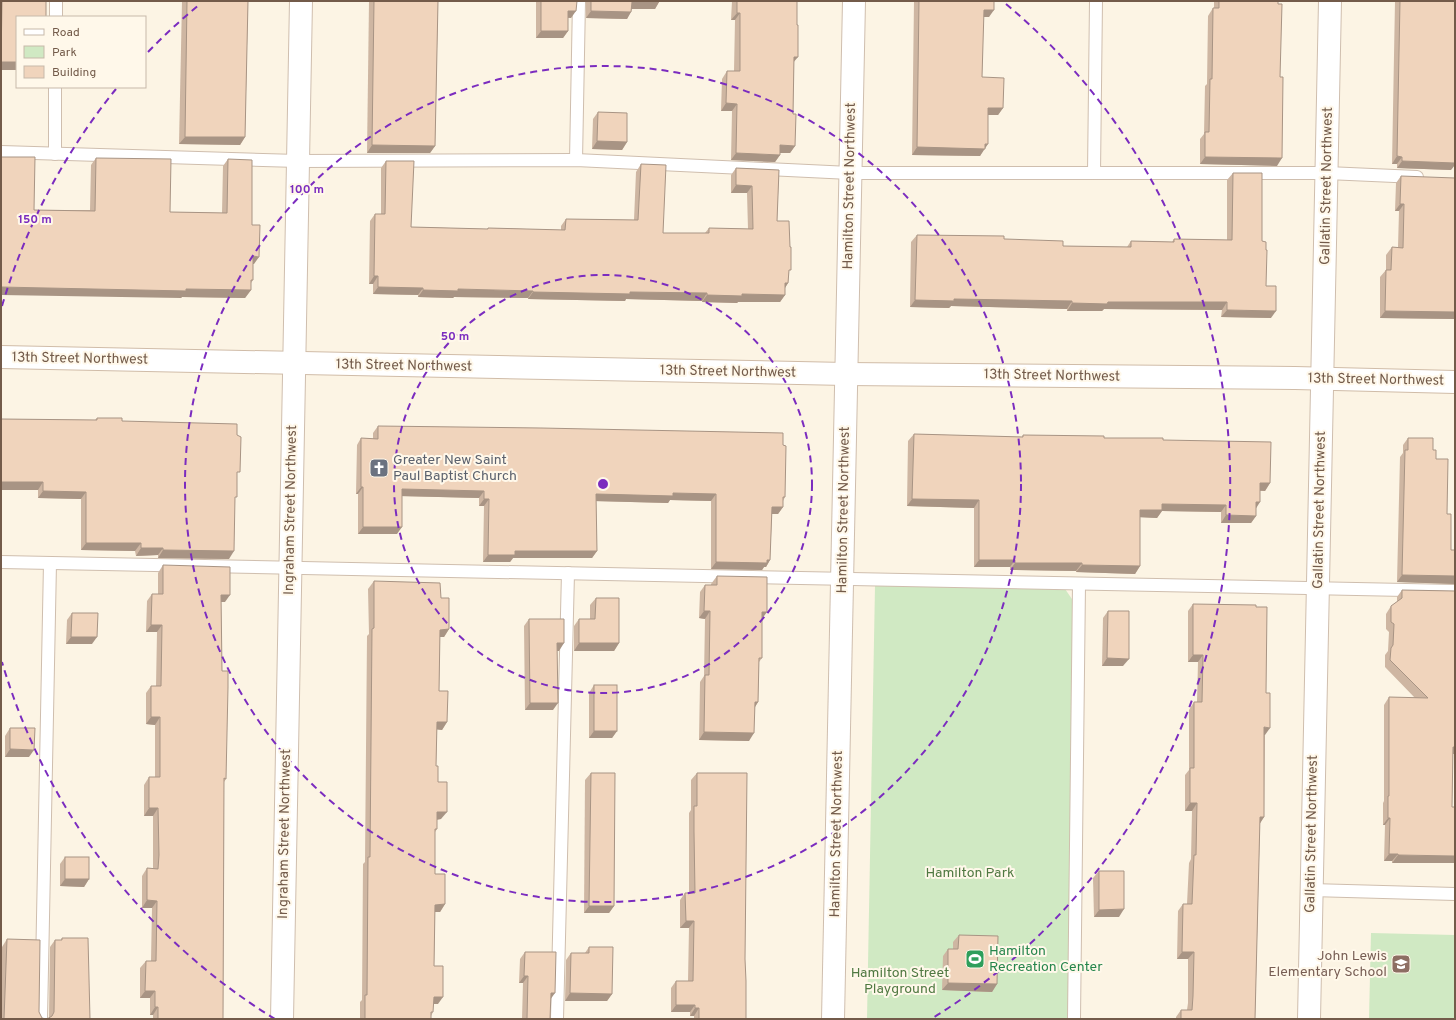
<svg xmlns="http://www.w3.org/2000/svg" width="1456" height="1020" font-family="Overpass,sans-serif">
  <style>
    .green { fill: #d0e9c3 }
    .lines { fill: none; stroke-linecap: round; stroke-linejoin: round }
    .lane-casing { stroke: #cfbeae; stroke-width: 14 }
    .street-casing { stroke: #cfbeae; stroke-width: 24 }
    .secondary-casing { stroke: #d0bca8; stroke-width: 24 }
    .lane { stroke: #fff; stroke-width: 12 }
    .street { stroke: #fff; stroke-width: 22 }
    .secondary { stroke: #fff; stroke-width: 22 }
    .wall { fill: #ceb6a2 }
    .shaded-wall { fill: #a89484 }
    .building { fill: #f0d4bc; stroke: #a89484 }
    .ring { fill: none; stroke: #7b2cbf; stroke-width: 2; stroke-dasharray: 7 5 }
    .labels { text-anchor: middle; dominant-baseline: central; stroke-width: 4; stroke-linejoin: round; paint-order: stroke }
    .street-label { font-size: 14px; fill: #735b4a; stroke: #fff8ea }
    .worship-label { font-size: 14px; fill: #5b616d; stroke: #fff8ea; text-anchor: start }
    .park-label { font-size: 14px; fill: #507942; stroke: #fff8ea }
    .leisure-label { font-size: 14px; fill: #27864d; stroke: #fff8ea; text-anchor: start }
    .education-label { font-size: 14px; fill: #785e54; stroke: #fff8ea; text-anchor: end }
    .centre { fill: #7b2cbf; stroke: #fff8ea; stroke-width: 2 }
    .ring-label { font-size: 12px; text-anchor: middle; font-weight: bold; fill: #7b2cbf; stroke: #fff8ea; stroke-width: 4; stroke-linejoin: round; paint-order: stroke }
  </style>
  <rect width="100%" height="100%" fill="#fcf4e4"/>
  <g class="green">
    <polygon points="875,586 1063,586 1074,602 1068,1019 867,1019"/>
    <polygon points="1371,933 1455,935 1455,1019 1369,1019"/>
  </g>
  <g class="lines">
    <g class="lane-casing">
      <g id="lane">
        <polyline points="56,17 56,1"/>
        <polyline points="1,152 298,161 576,160 850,173 1327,173 1417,177"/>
        <polyline points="55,154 55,87"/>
        <polyline points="576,160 579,1"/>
        <polyline points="1094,173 1096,1"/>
        <polyline points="1,562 1455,591"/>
        <polyline points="1311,890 1455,894"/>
        <polyline points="41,1019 50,563"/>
        <polyline points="557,1019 568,573"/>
        <polyline points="1074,1019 1079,584"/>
      </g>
    </g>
    <g class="street-casing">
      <g id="street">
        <polyline points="282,1019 301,1"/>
        <polyline points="833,1019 854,1"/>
        <polyline points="1309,1019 1330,1"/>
      </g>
    </g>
    <g class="secondary-casing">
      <polyline id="secondary" points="1,357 846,374 1295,378 1455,382"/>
    </g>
    <use href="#lane" class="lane"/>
    <use href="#street" class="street"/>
    <use href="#secondary" class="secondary"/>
  </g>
  <g class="wall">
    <polygon points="1,1 46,1 17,17 17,70 1,70"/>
    <polygon points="182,1 248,1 245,137 240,145 179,144"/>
    <polygon points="369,1 438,1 435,146 430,153 367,153"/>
    <polygon points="536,1 577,1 571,18 568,18 568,31 563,38 536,38"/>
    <polygon points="586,1 659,1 659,2 655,9 632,9 627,19 586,18"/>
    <polygon points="732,1 797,1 794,62 793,114 795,146 790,153 780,153 780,155 775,162 731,160 732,111 721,111 722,79 727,71 734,71 735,20 731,20"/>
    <polygon points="914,1 994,1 989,17 983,17 982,77 1003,108 998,115 988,115 985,147 980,156 912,155"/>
    <polygon points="1214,1 1278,1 1277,166 1200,164 1200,139 1204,134 1205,86 1207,84 1208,16 1213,8 1214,8"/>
    <polygon points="1395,1 1455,1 1451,170 1397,168 1397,164 1392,164"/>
    <polygon points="598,112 627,142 622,150 592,149 593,119"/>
    <polygon points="96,158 170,212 222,213 223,166 228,159 252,225 254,264 253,264 253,280 251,283 251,290 245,298 182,297 181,298 34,210 90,210 91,165"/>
    <polygon points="386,161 411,227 487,229 488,228 561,230 561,226 566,219 634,220 636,172 641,164 663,233 705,233 709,228 748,229 747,193 731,193 731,175 736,168 779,170 777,221 789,273 788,283 785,288 785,295 780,302 738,302 737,303 702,302 702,301 626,299 625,301 528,299 528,298 454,297 453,298 418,297 418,295 373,294 373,284 369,284 370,221 375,214 381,214 381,168"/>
    <polygon points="1233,173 1262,241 1266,286 1271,318 1221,317 1222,310 1104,309 1102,311 1067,311 1067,309 951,306 949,308 910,307 911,242 917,235 1004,239 1063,246 1127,247 1131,241 1172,242 1174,239 1227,240 1227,180"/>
    <polygon points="1401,176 1455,319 1380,318 1380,277 1386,270 1386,255 1392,247 1398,247 1399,211 1395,211 1396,183"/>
    <polygon points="97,418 122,421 237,476 229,559 158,558 158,555 136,556 135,551 81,550 81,499 38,498 38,490 1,490 1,419 95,420"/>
    <polygon points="378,426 783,445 785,497 783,501 783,507 778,514 772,514 770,560 766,567 764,567 762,570 711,569 711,501 670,500 668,503 596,501 597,551 592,558 513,558 510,562 483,562 484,506 479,506 479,498 402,496 397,534 358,534 358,494 356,494 357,445 361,438 373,439 373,433"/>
    <polygon points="914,434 1022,437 1023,435 1163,440 1270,483 1265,491 1260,491 1256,508 1256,516 1251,523 1221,523 1221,512 1162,511 1157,518 1140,517 1140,566 1135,574 1076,572 1076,571 1010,570 1010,567 974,567 974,508 907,506 908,441"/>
    <polygon points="1408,438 1433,450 1436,459 1447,514 1451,550 1455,550 1455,584 1397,582 1400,457 1403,453 1403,445"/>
    <polygon points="163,565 225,602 221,602 222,671 226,779 224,782 223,1019 153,1019 153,1015 150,1015 150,998 140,998 140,968 146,961 151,961 152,908 142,908 142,876 147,868 153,869 153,816 144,816 144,785 149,777 155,777 155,725 146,724 146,693 151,686 156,686 157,632 146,632 147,601 152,594 158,594 158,573"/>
    <polygon points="717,576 762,618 762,658 759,662 758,702 755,707 749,741 699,740 700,682 704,676 705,619 699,618 700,592 705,585 711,585 711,584"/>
    <polygon points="374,581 441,598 449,629 444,637 440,637 439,691 447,722 442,730 437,729 436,766 441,819 437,820 437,829 435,832 435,874 445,904 440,912 435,912 434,966 438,1004 433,1004 433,1012 431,1016 431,1019 360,1019 360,1002 362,1000 363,864 365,862 367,636 369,634 368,589"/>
    <polygon points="1402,590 1455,591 1455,754 1453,754 1452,807 1392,863 1392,861 1384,861 1385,825 1383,825 1383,803 1384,801 1384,705 1389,697 1415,698 1385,667 1385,655 1388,651 1389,632 1386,629 1386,614 1391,606 1397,602 1397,597"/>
    <polygon points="596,598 619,643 614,651 574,651 574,626 579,619 590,619 590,605"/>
    <polygon points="1193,604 1265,735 1264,817 1260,823 1255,1019 1176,1019 1176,1017 1181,1010 1187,1010 1188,1003 1188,959 1177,959 1178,911 1183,904 1187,904 1189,863 1191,859 1192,811 1185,811 1185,775 1189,770 1189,710 1194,702 1197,702 1198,662 1188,662 1188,611"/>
    <polygon points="1108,611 1123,666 1102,666 1103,618"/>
    <polygon points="72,613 92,644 66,644 67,620"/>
    <polygon points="529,619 559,651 557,651 553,710 525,710 524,626"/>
    <polygon points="594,685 617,731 612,738 589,738 589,693"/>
    <polygon points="10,728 29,757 5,757 5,736"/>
    <polygon points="591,773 614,906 609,913 584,913 585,780"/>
    <polygon points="697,773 745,959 746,1019 694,1019 694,1016 690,1016 690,1012 671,1012 671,988 676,981 688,981 689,928 680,928 680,900 685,893 689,893 689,813 691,810 691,780"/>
    <polygon points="65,857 89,879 84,887 60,886 60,864"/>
    <polygon points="1099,871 1119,917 1094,917 1093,878"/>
    <polygon points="959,935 997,984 992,992 942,990 943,956 948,949 953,949 953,942"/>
    <polygon points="62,938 90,1019 49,1018 50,947 55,940 61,940"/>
    <polygon points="7,939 39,1012 42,1018 46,1019 1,1019 2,947"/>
    <polygon points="589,947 612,994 607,1001 565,1001 566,960 571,953 585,953"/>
    <polygon points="525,952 550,1000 550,1019 522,1019 523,983 519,983 520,959"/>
  </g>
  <g class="shaded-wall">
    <polygon points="632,2 659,2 655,9 627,9"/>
    <polygon points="984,10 994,10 989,17 978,17"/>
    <polygon points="568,11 576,11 571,18 563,17"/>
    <polygon points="591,11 631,12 627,19 586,18"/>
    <polygon points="737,13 740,13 735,20 731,20"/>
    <polygon points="541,31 568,31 563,38 536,38"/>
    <polygon points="794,57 798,57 792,64"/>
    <rect x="1" y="62" width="16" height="8"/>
    <polygon points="726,103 737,104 732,111 721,111"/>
    <polygon points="988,108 1003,108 998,115 983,115"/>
    <polygon points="185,137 245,137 240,145 179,144"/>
    <polygon points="597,141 627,142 622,150 592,149"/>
    <polygon points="988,144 980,156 912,155 917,147"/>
    <polygon points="372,145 435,146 430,153 367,153"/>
    <polygon points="780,145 795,146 790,153 775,153"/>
    <polygon points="736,153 780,155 775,162 731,160"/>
    <polygon points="1397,156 1402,157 1397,164 1392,164"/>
    <polygon points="1205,157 1282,158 1277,166 1200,164"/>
    <polygon points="1402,161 1455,163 1455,165 1451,170 1397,168"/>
    <polygon points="736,185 752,186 747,193 731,193"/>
    <polygon points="1400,204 1404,204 1399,211 1395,211"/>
    <polygon points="253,256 259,257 254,264 248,264"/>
    <polygon points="374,276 378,276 373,284 369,284"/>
    <polygon points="785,283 788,283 783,291"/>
    <polygon points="1,287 186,289 251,290 245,298 182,297 181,298 1,295"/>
    <polygon points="378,287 423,288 418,295 373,294"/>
    <polygon points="458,289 533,291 528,298 454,297 453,298 418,297 423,290"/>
    <polygon points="533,292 630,292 707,293 702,301 626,299 625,301 528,299"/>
    <polygon points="742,294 785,295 780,302 738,302 737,303 702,302 707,295"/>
    <polygon points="954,299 1072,301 1067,309 951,306 949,308 910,307 915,300"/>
    <polygon points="1108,302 1227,302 1222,310 1104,309 1102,311 1067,311 1072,303"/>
    <polygon points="1227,310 1276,311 1271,318 1221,317"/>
    <polygon points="1385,311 1455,312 1455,319 1380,318"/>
    <polygon points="1,482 43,482 38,490 1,490"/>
    <polygon points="1260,483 1270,483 1265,491 1255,490"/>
    <polygon points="361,487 363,487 358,494 356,494"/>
    <polygon points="402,489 484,491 479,498 397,496"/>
    <polygon points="43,491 86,492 81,499 38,498"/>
    <polygon points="673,493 716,494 711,501 670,500 668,503 592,501 596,494"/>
    <polygon points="484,499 489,499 484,506 479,506"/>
    <polygon points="912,499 979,500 974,508 907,506"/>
    <polygon points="1256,502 1260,502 1255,510"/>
    <polygon points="1162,504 1226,505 1221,512 1162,511 1157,518 1135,517 1140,510"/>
    <polygon points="772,507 783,507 778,514 768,514"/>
    <polygon points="1226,515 1256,516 1251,523 1221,523"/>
    <polygon points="363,527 402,527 397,534 358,534"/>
    <polygon points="86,543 141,543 135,551 81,550"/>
    <polygon points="141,548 163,548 158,555 136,556"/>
    <polygon points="163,550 234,551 229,559 158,558"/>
    <polygon points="515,551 597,551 592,558 513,558 510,562 483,562 488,555"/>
    <polygon points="770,560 766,567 764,567 762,570 711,569 716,562"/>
    <polygon points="979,560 1015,560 1010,567 974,567"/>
    <polygon points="1015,563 1082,563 1076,571 1010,570"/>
    <polygon points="1082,565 1140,566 1135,574 1076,572"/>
    <polygon points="1402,575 1455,576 1455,584 1397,582"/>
    <polygon points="221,595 230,595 225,602 216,602"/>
    <polygon points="704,611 710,611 705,619 699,618"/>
    <polygon points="762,612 767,612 761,620"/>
    <polygon points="151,625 162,625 157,632 146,632"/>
    <polygon points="449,629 444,637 435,637 440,630"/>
    <polygon points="71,637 97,637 92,644 66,644"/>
    <polygon points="557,643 564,643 559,651 552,651"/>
    <polygon points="579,643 619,643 614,651 574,651"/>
    <polygon points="1193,655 1203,655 1198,662 1188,662"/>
    <polygon points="1107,658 1129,659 1123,666 1102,666"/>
    <polygon points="755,702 758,702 753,710"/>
    <polygon points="530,703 558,703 553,710 525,710"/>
    <polygon points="151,717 160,717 155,725 146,724"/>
    <polygon points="437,722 447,722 442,730 432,729"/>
    <polygon points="1264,727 1270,728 1265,735 1259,735"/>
    <polygon points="594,731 617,731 612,738 589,738"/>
    <polygon points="704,732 754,733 749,741 699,740"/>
    <polygon points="1453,747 1455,747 1455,754 1448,754"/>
    <polygon points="10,749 34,750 29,757 5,757"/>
    <polygon points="1190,803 1197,803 1192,811 1185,811"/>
    <polygon points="149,808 158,808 153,816 144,816"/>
    <polygon points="437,812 447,812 441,819 432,820"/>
    <polygon points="1260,817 1264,817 1259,825"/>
    <polygon points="1388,818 1390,818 1385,825 1383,825"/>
    <polygon points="1389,854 1398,854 1392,861 1384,861"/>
    <polygon points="1398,855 1455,856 1455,863 1392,863"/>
    <polygon points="65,879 89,879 84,887 60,886"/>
    <polygon points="147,900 157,901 152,908 142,908"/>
    <polygon points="445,904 440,912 430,912 435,905"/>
    <polygon points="589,906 614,906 609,913 584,913"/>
    <polygon points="1124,909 1119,917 1094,917 1099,910"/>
    <polygon points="686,921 694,921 689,928 680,928"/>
    <polygon points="1182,952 1194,952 1188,959 1177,959"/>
    <polygon points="524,976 528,976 523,983 519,983"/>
    <polygon points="948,983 997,984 992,992 942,990"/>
    <polygon points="145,991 155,991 150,998 140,998"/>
    <polygon points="551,993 555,993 550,1000"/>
    <polygon points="570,993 612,994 607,1001 565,1001"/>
    <polygon points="434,997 443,997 438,1004 428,1004"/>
    <polygon points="676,1005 695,1005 690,1012 671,1012"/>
    <polygon points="155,1007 158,1007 153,1015 150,1015"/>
    <polygon points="695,1008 699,1008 694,1016 690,1016"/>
  </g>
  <g class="building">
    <polygon points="2,1 46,1 46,17 17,17 17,62 1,62"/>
    <polygon points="187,1 248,1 245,137 185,137"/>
    <polygon points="374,1 438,1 435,146 372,145"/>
    <polygon points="541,1 577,1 576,11 568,11 568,31 541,31"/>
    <polygon points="591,1 659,1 659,2 632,2 631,12 591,11"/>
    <polygon points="737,1 797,1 797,25 798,25 798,57 794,57 793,114 796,114 795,146 780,145 780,155 736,153 737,104 726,103 727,71 740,71 740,13 737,13"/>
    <polygon points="919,1 994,1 994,10 984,10 982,77 1004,78 1003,108 988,108 988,144 985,144 985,149 917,147"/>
    <polygon points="1219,1 1278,1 1278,4 1282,4 1280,77 1283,77 1282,158 1205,157 1205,132 1209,132 1210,79 1212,79 1213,8 1219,8"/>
    <polygon points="1400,1 1455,1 1455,163 1402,161 1402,157 1397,156"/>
    <polygon points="598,112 627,113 627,142 597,141"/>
    <polygon points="1,157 35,157 34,210 95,211 96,158 171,159 170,212 227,213 228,159 252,160 252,225 260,225 259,257 253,256 253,280 251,280 251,290 186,289 186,291 1,287"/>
    <polygon points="386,161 414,161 411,227 488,229 488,228 565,230 566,219 638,220 641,164 666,165 663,233 709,233 709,228 753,229 752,186 736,185 736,168 779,170 777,221 789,221 790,247 791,247 791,270 789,270 788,283 785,283 785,295 742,294 742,296 707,295 707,293 630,292 630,294 533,292 533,291 458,289 458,291 423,290 423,288 378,287 378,276 374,276 375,214 385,214"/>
    <polygon points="1233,173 1262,173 1262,241 1266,242 1266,250 1267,250 1266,286 1276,286 1276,311 1227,310 1227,302 1108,302 1107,304 1072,303 1072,301 954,299 954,301 915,300 917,235 1004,236 1004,239 1005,239 1063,241 1063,246 1131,247 1131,241 1174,242 1174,239 1232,240"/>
    <polygon points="1401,176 1455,178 1455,312 1385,311 1386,270 1391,270 1392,247 1403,248 1404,204 1400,204"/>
    <polygon points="97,418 122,418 122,421 237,424 237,435 241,437 240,472 237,472 237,497 235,497 234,551 163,550 163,548 141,548 141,543 86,543 86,492 43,491 43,482 1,482 1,419 97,420"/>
    <polygon points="378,426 541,428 783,433 783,445 786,446 785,497 783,497 783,507 772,507 770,560 767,560 767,563 716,562 716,494 673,493 673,496 596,494 597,551 515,551 515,555 488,555 489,499 484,499 484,491 402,489 402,527 363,527 363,487 361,487 361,438 378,439"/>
    <polygon points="914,434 1023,437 1023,435 1104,436 1104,438 1163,438 1163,440 1271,442 1270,483 1260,483 1260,502 1256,502 1256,516 1226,515 1226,505 1162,504 1162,510 1140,510 1140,566 1082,565 1082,563 1015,563 1015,560 979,560 979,500 912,499"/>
    <polygon points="1408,438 1433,438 1433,450 1436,450 1436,459 1448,459 1447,514 1451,514 1451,550 1455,550 1455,576 1402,575 1405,450 1408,450"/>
    <polygon points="163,565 230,567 230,595 221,595 222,671 228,671 228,687 226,779 224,778 223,1019 158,1019 158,1007 155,1007 155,991 145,991 146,961 156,961 157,901 147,900 147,868 158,869 159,855 158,808 149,808 149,777 160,777 160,717 151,717 151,686 161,686 162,625 151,625 152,594 163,594"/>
    <polygon points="717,576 767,577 767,612 762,612 762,658 759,658 758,702 755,702 754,733 704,732 705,675 709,675 710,611 704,611 705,585 717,585"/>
    <polygon points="374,581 440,583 441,598 449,598 449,629 440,630 439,691 448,691 447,722 437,722 436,766 438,766 438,782 447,782 447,812 437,812 437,829 435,829 435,874 445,874 445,904 435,905 434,966 443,966 443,997 434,997 433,1012 431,1012 431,1019 365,1019 365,995 367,995 368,857 370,857 372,629 374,628"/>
    <polygon points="1402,590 1455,591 1455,747 1453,747 1452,807 1455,807 1455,856 1398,855 1398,854 1389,854 1390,818 1388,818 1388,796 1389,796 1389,697 1428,698 1390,660 1391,648 1393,645 1394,624 1391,622 1391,606 1402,598"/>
    <polygon points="596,598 619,598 619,643 579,643 579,619 595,619"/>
    <polygon points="1193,604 1256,605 1256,607 1267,607 1266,693 1270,693 1270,728 1264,727 1264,817 1260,817 1255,1019 1181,1019 1181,1010 1192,1010 1193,996 1194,952 1182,952 1183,904 1192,904 1194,855 1196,855 1197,803 1190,803 1190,768 1194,768 1194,702 1202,702 1203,655 1193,655"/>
    <polygon points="1108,611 1129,611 1129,659 1107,658"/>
    <polygon points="72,613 98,613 97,637 71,637"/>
    <polygon points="529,619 564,619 564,643 557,643 558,703 530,703"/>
    <rect x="594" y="685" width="23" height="46"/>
    <polygon points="10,728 35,728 34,750 10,749"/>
    <polygon points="591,773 615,773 614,906 589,906"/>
    <polygon points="697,773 747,773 745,959 746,981 746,1019 699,1019 699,1008 695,1008 695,1005 676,1005 676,981 693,981 694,921 686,921 685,893 695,893 694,832 694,806 697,806"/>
    <rect x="65" y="857" width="24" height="22"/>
    <polygon points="1099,871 1124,871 1124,909 1099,910"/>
    <polygon points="959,935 998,936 997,984 948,983 948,949 958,949"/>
    <polygon points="62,938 88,938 90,1019 47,1019 52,1016 54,1012 55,940 62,940"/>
    <polygon points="7,939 40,940 39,1012 42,1018 46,1019 4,1019"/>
    <polygon points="589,947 613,947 612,994 570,993 571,953 589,953"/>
    <polygon points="525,952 556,952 555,993 551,993 550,1019 527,1019 528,976 524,976"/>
  </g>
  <g class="ring">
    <circle cx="603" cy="484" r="209"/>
    <circle cx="603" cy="484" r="418"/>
    <path d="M275 1019A627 627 0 0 1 2 662M2 306A627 627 0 0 1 116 89M148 52A627 627 0 0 1 200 4M1006 4A627 627 0 0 1 931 1019"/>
  </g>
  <defs>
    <g id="church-square" transform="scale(1)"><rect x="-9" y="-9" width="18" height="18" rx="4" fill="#6b7280" stroke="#fff8ea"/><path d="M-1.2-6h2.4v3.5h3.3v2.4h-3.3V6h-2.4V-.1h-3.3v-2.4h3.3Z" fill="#fff"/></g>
    <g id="stadium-square" transform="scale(1)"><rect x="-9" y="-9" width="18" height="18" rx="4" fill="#2e9e5b" stroke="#fff8ea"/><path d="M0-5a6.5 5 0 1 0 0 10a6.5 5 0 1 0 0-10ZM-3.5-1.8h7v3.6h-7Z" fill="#fff"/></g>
    <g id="school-square" transform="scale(1)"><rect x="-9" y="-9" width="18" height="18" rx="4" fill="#8d6e63" stroke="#fff8ea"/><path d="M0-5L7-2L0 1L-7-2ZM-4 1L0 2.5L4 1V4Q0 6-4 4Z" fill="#fff"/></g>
  </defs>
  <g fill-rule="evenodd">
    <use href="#church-square" x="379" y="468"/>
    <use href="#stadium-square" x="975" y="959"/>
    <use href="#school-square" x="1401" y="964"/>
  </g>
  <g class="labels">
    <g class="street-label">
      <text transform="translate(850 186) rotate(-89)">Hamilton Street Northwest</text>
      <text transform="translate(1327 186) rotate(-89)">Gallatin Street Northwest</text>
      <text transform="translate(80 359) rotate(1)">13th Street Northwest</text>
      <text transform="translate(404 366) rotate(1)">13th Street Northwest</text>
      <text transform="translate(728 372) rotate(1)">13th Street Northwest</text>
      <text transform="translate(1052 376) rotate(1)">13th Street Northwest</text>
      <text transform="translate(1376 380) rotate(1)">13th Street Northwest</text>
      <text transform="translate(291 510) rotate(-89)">Ingraham Street Northwest</text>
      <text transform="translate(844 510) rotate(-89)">Hamilton Street Northwest</text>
      <text transform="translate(1320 510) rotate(-89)">Gallatin Street Northwest</text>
      <text transform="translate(285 834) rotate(-89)">Ingraham Street Northwest</text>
      <text transform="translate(837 834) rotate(-89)">Hamilton Street Northwest</text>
      <text transform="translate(1312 834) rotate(-89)">Gallatin Street Northwest</text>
    </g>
    <g class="worship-label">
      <text x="393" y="460">Greater New Saint<tspan x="393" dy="16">Paul Baptist Church</tspan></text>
    </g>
    <g class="park-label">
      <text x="970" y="873">Hamilton Park</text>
      <text x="900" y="973">Hamilton Street<tspan x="900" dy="16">Playground</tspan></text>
    </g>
    <g class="leisure-label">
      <text x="989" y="951">Hamilton<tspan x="989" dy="16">Recreation Center</tspan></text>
    </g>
    <g class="education-label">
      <text x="1387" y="956">John Lewis<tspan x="1387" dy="16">Elementary School</tspan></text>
    </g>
  </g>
  <circle cx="603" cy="484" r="6" class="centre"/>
  <g class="ring-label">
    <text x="307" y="193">100 m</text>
    <text x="35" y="223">150 m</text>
    <text x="455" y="340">50 m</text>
  </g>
  <rect width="1456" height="1020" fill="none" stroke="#735b4a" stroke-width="4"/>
  <rect x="16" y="16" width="130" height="72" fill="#fff8ea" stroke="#c7b9aa"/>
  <rect x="24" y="29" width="20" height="6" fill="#ffffff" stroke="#c7b9aa"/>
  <text x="52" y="36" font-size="12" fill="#735b4a">Road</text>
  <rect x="24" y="46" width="20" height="12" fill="#d0e9c3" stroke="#c7b9aa"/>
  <text x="52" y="56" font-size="12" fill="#735b4a">Park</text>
  <rect x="24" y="66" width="20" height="12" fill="#f0d4bc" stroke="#c7b9aa"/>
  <text x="52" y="76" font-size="12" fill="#735b4a">Building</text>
</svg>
